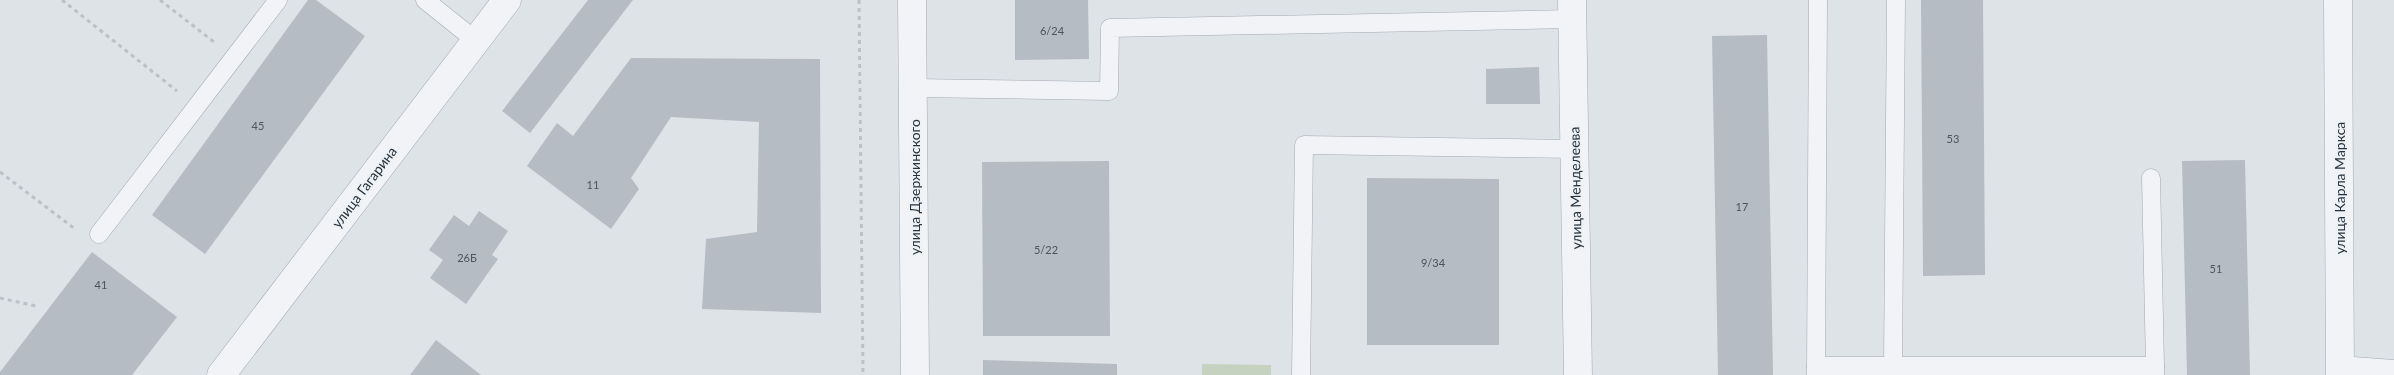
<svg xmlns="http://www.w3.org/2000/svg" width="2394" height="375" font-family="Lato,sans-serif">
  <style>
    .green { fill: #c5d2c0 }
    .building { fill: #b6bcc4 }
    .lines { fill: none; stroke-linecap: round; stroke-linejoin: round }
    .service-casing { stroke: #a4aab2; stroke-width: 19 }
    .minor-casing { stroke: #a4aab2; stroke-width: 29 }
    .tertiary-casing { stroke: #a4aab2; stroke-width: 29 }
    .path { stroke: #bdc1c6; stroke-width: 3; stroke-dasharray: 4 4; stroke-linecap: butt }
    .service { stroke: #f1f3f6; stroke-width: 18 }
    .minor { stroke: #f1f3f6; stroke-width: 28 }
    .tertiary { stroke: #f1f3f6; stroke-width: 28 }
    .labels { text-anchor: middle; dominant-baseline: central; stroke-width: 4; stroke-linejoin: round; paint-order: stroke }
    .number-label { font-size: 11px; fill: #4c5460 }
    .street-label { font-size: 14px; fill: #28323e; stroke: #eef2f5 }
  </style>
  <rect width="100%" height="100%" fill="#dee3e8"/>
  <polygon class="green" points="1202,364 1271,365 1271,375 1202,375"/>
  <g class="building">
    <polygon points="308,0 316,0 365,36 205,254 152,215"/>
    <polygon points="588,0 633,0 530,133 502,111"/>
    <polygon points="1015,0 1088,0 1089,59 1015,60"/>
    <polygon points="1921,0 1983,0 1985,275 1923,276"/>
    <polygon points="1767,35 1773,375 1718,375 1712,36"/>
    <polygon points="631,58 820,59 821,313 702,309 706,239 757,232 759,122 671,117 631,178 639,189 611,229 527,166 557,123 573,136"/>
    <polygon points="1539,67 1540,104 1486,104 1486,69"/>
    <polygon points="2245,160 2250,375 2187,375 2182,161"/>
    <polygon points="1109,161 1110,336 983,336 982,162"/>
    <polygon points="1367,178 1499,179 1499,345 1367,345"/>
    <polygon points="479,211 508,231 492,255 498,259 466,304 430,278 443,260 429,250 454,215 469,226"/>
    <polygon points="92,252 177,317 132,375 0,375 0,372"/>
    <polygon points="436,340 481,375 410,375"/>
    <polygon points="983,360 1117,364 1117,375 983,375"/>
  </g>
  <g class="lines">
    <g class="service-casing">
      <g id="service">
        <polyline points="425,0 475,40"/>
        <polyline points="913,88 1109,91 1110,28 1572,19"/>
        <polyline points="2151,178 2155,366"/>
        <polyline points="99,234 278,0"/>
        <polyline points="2340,365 2394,369"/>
        <polyline points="1816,366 2155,366 2155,375"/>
        <polyline points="1893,366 1896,0"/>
        <polyline points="1301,375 1304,145 1574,149"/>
        <polyline points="1816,375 1818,0"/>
      </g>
    </g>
    <g class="minor-casing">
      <g id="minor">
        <polyline points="912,0 915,375"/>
        <polyline points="1572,0 1578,375"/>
      </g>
    </g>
    <g class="tertiary-casing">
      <g id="tertiary">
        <polyline points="2338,0 2340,375"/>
        <polyline points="221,375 507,0"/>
      </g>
    </g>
    <g class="path">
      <polyline points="62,0 177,91"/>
      <polyline points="160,0 214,42"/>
      <polyline points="859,0 863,375"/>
      <polyline points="0,172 75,229"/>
      <polyline points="0,298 36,306"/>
    </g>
    <use href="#service" class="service"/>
    <use href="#minor" class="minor"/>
    <use href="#tertiary" class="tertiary"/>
  </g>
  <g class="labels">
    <g class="number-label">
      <text x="1052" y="30">6/24</text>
      <text x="258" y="125">45</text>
      <text x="1953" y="138">53</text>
      <text x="593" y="184">11</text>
      <text x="1742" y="206">17</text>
      <text x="1046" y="249">5/22</text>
      <text x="467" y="257">26Б</text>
      <text x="1433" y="262">9/34</text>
      <text x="2216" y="268">51</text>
      <text x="101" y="284">41</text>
    </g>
    <g class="street-label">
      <text transform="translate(364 187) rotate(-53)">улица Гагарина</text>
      <text transform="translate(914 187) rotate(-90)">улица Дзержинского</text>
      <text transform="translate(1575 188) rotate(-91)">улица Менделеева</text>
      <text transform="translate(2339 188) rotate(-90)">улица Карла Маркса</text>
    </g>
  </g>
</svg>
